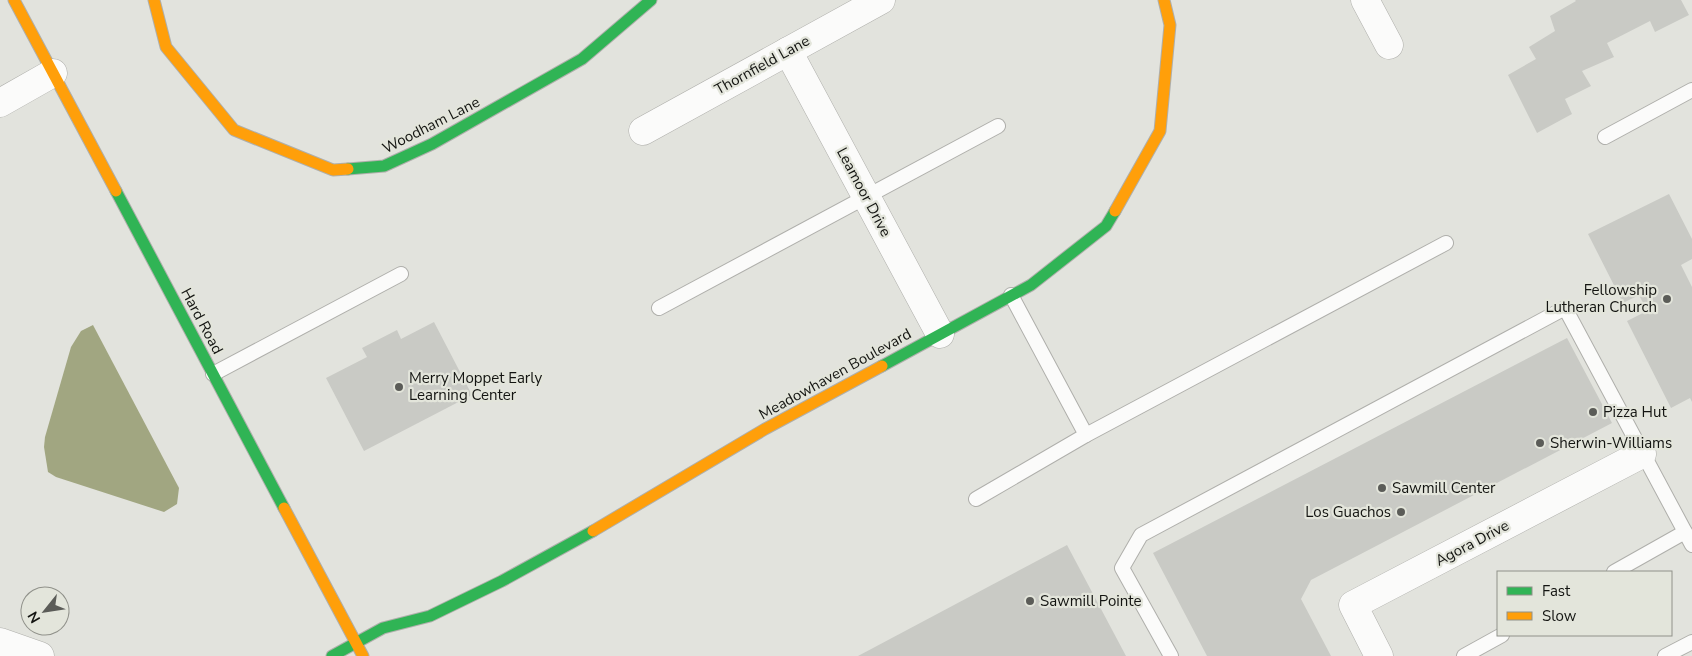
<svg xmlns="http://www.w3.org/2000/svg" width="1692" height="656" font-family="'Nunito Sans',sans-serif">
  <style>
    .water { fill: #a1a681 }
    .building { fill: #c9cac5 }
    .lines { fill: none; stroke-linecap: round; stroke-linejoin: round }
    .lane-casing { stroke: #afafab; stroke-width: 16 }
    .street-casing { stroke: #afafab; stroke-width: 29 }
    .fast-casing { stroke: #afafab; stroke-width: 13 }
    .slow-casing { stroke: #afafab; stroke-width: 13 }
    .lane { stroke: #fbfbfa; stroke-width: 14 }
    .street { stroke: #fbfbfa; stroke-width: 28 }
    .fast { stroke: #30b455; stroke-width: 11 }
    .slow { stroke: #ff9f0a; stroke-width: 11 }
    .poi-dot { fill: #5b5c58; stroke: #e3e5db; stroke-width: 2 }
    .labels { text-anchor: middle; dominant-baseline: central; stroke-width: 4.5; stroke-linejoin: round; paint-order: stroke }
    .street-label { font-size: 15px; fill: #131411; stroke: #e3e5db }
    .poi-label { font-size: 15px; fill: #131411; stroke: #e3e5db; text-anchor: start }
  </style>
  <rect width="100%" height="100%" fill="#e2e3dd"/>
  <polygon class="water" points="93,325 179,488 177,504 164,512 56,477 48,472 44,447 45,437 71,347 81,331"/>
  <g class="building">
    <polygon points="1575,0 1681,0 1689,15 1655,32 1650,21 1607,43 1614,57 1582,71 1591,86 1565,99 1572,114 1537,133 1508,75 1536,59 1529,47 1555,31 1550,16 1576,1"/>
    <polygon points="1669,194 1692,239 1692,259 1681,265 1692,287 1692,402 1690,398 1671,408 1627,321 1647,311 1639,295 1623,303 1588,234"/>
    <polygon points="434,322 472,395 364,451 326,378 367,357 362,348 397,330 401,339"/>
    <polygon points="1567,338 1612,423 1311,580 1301,599 1331,656 1207,656 1153,553"/>
    <polygon points="1067,545 1126,656 858,656"/>
  </g>
  <g class="lines">
    <g class="lane-casing">
      <g id="lane">
        <polyline points="1605,137 1692,90"/>
        <polyline points="1011,295 1086,435 1446,243"/>
        <polyline points="659,308 998,126"/>
        <polyline points="213,374 401,274"/>
        <polyline points="976,499 1086,435"/>
        <polyline points="1614,572 1685,532"/>
        <polyline points="1171,656 1122,568 1141,535 1565,308 1692,545"/>
        <polyline points="1464,656 1502,635"/>
        <polyline points="1665,656 1692,642"/>
      </g>
    </g>
    <g class="street-casing">
      <g id="street">
        <polyline points="1365,0 1389,45"/>
        <polyline points="788,51 940,334"/>
        <polyline points="0,103 53,73"/>
        <polyline points="643,131 881,0"/>
        <polyline points="0,642 40,656"/>
        <polyline points="1379,656 1353,605 1642,454"/>
      </g>
    </g>
    <g class="fast-casing">
      <g id="fast">
        <polyline points="348,169 384,166 432,144 582,59 651,0"/>
        <polyline points="116,191 284,508"/>
        <polyline points="882,366 1031,285 1106,226 1115,211"/>
        <polyline points="332,656 383,628 430,616 502,581 593,531"/>
      </g>
    </g>
    <g class="slow-casing">
      <g id="slow">
        <polyline points="14,0 116,191"/>
        <polyline points="154,0 166,47 234,130 333,170 348,169"/>
        <polyline points="1115,211 1160,131 1170,25 1164,0"/>
        <polyline points="284,508 363,656"/>
        <polyline points="593,531 765,429 882,366"/>
      </g>
    </g>
    <use href="#lane" class="lane"/>
    <use href="#street" class="street"/>
    <use href="#fast" class="fast"/>
    <use href="#slow" class="slow"/>
  </g>
  <g class="poi-dot">
    <circle cx="1667" cy="299" r="5"/>
    <circle cx="399" cy="387" r="5"/>
    <circle cx="1593" cy="412" r="5"/>
    <circle cx="1540" cy="443" r="5"/>
    <circle cx="1382" cy="488" r="5"/>
    <circle cx="1401" cy="512" r="5"/>
    <circle cx="1030" cy="601" r="5"/>
  </g>
  <g class="labels">
    <g class="street-label">
      <text transform="translate(762 65) rotate(-29)">Thornfield Lane</text>
      <text transform="translate(431 125) rotate(-27)">Woodham Lane</text>
      <text transform="translate(864 192) rotate(62)">Leamoor Drive</text>
      <text transform="translate(202 321) rotate(62)">Hard Road</text>
      <text transform="translate(835 374) rotate(-29)">Meadowhaven Boulevard</text>
      <text transform="translate(1472 543) rotate(-28)">Agora Drive</text>
    </g>
    <g class="poi-label">
      <text x="1657" y="290" text-anchor="end">Fellowship<tspan x="1657" dy="17">Lutheran Church</tspan></text>
      <text x="409" y="378">Merry Moppet Early<tspan x="409" dy="17">Learning Center</tspan></text>
      <text x="1603" y="412">Pizza Hut</text>
      <text x="1550" y="443">Sherwin-Williams</text>
      <text x="1392" y="488">Sawmill Center</text>
      <text x="1391" y="512" text-anchor="end">Los Guachos</text>
      <text x="1040" y="601">Sawmill Pointe</text>
    </g>
  </g>
  <rect x="1497" y="571" width="175" height="65" fill="#e3e5db" stroke="#90918a"/>
  <rect x="1507" y="587" width="25" height="8" fill="#30b455" stroke="#90918a"/>
  <text x="1542" y="596" font-size="15" fill="#131411">Fast</text>
  <rect x="1507" y="612" width="25" height="8" fill="#ff9f0a" stroke="#90918a"/>
  <text x="1542" y="621" font-size="15" fill="#131411">Slow</text>
  <g transform="translate(45 611) rotate(240)"><circle r="24" fill="#e3e5db" stroke="#90918a"/>
  <path d="M0-4L9 19L0 12L-9 19Z" fill="#5b5c58"/>
  <text y="-8" font-size="14" font-weight="bold" text-anchor="middle" fill="#131411">N</text>
  </g>
</svg>
